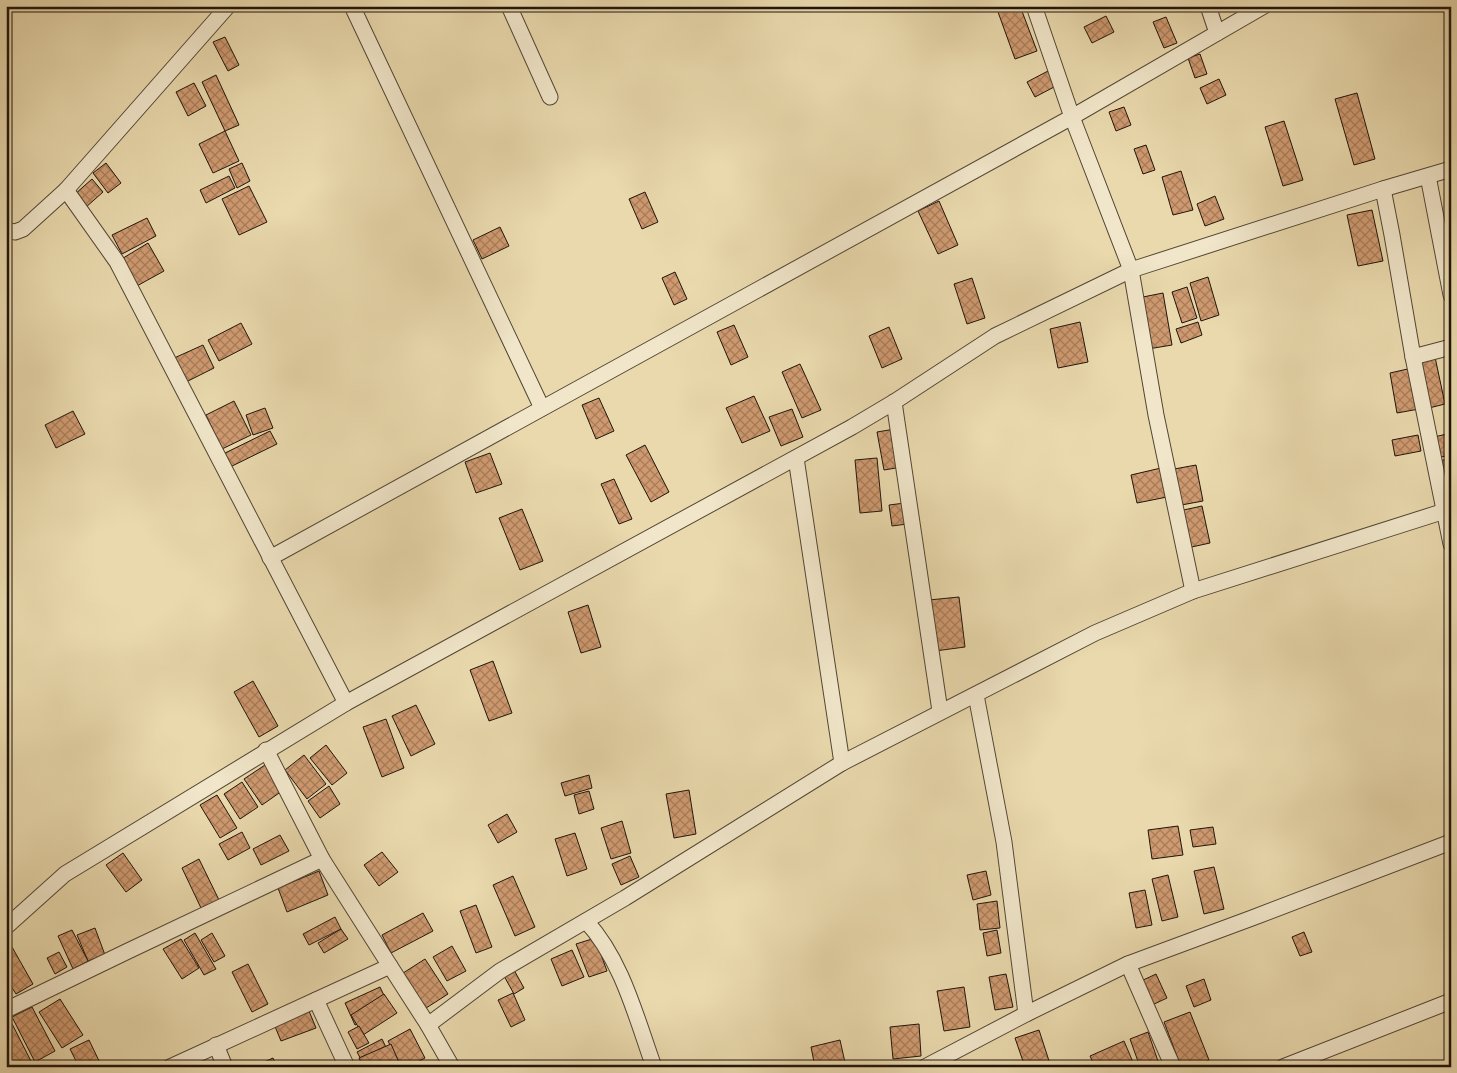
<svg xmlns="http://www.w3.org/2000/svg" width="1457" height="1073" font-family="Alegreya,serif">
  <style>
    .building { fill: url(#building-cross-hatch); stroke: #20150c }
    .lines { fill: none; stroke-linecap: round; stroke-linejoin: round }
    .street-casing { stroke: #524634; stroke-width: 17 }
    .street { stroke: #f1e6ca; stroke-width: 15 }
  </style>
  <defs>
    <pattern id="building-cross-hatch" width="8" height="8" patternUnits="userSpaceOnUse" patternTransform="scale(1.25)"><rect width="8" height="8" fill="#cf9a70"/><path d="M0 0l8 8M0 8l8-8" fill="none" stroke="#a87c5a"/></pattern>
  </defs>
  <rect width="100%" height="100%" fill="#e9d9ad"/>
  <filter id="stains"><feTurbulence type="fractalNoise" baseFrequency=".004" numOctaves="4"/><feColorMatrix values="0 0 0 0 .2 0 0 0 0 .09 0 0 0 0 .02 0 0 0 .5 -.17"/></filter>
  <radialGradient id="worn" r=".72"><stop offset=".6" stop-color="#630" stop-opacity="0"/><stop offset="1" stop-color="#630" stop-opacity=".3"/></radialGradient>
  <g class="building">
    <polygon points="1013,6 1020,6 1037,51 1015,59 998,12"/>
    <polygon points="1106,16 1114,32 1092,43 1084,27"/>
    <polygon points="1166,17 1177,43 1164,48 1153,22"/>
    <polygon points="225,37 239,65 228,71 213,42"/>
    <polygon points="1200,54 1207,74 1195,78 1188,58"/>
    <polygon points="1048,71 1056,86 1035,97 1027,82"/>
    <polygon points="216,75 239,125 225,131 202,82"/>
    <polygon points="1219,79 1226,95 1207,104 1200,88"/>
    <polygon points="194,83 206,106 188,116 176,92"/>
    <polygon points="1357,93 1375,159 1354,165 1335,99"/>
    <polygon points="1124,107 1131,125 1116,131 1109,112"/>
    <polygon points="1284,121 1303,180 1283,186 1265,127"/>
    <polygon points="225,131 239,161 213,173 199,144"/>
    <polygon points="1146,145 1155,170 1143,174 1134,149"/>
    <polygon points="106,163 121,183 108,193 93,173"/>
    <polygon points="242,163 250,181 237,188 229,169"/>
    <polygon points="1181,171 1193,210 1173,215 1162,177"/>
    <polygon points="229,176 235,188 206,203 200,190"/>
    <polygon points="92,179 103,192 85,208 74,195"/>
    <polygon points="249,186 267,222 239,235 222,199"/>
    <polygon points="645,192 658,222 642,229 629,199"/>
    <polygon points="1215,196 1224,219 1205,226 1197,204"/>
    <polygon points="939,201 958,245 938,254 918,211"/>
    <polygon points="1372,210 1383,261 1358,266 1347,215"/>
    <polygon points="147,218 156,236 122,254 112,235"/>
    <polygon points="500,227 509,246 482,259 473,240"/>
    <polygon points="148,243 164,271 135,287 120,260"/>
    <polygon points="675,272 687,299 674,305 662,278"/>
    <polygon points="1208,277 1219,315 1201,321 1190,283"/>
    <polygon points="972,278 985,318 967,324 954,284"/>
    <polygon points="1187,287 1197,318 1182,323 1172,292"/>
    <polygon points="1163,293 1172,345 1148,349 1138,298"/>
    <polygon points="1080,322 1088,362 1058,368 1050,329"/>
    <polygon points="1198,322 1202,335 1181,343 1176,329"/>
    <polygon points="241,323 252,344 219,361 208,340"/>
    <polygon points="734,325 748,357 731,365 717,332"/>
    <polygon points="889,327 902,359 882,368 869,336"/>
    <polygon points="203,345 214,368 184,383 172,359"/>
    <polygon points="1435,357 1445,404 1425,409 1414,361"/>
    <polygon points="800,364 821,410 802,418 782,372"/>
    <polygon points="1412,368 1419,409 1397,413 1390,373"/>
    <polygon points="754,396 770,431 742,443 726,408"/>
    <polygon points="599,398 614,431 596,439 582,405"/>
    <polygon points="234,401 251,435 222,449 206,415"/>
    <polygon points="265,408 273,428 253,435 246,415"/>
    <polygon points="792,409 803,437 781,446 769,417"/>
    <polygon points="73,411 85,434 56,448 45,425"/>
    <polygon points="895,429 902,467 884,470 877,432"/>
    <polygon points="270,431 277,444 226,469 219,456"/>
    <polygon points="1451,433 1451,455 1436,458 1430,438"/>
    <polygon points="1418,435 1421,451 1395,456 1392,440"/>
    <polygon points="645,445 669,492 651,502 626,455"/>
    <polygon points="490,453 502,484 476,493 465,462"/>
    <polygon points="877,458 882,511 860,513 855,460"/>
    <polygon points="1451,459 1451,496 1444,497 1437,461"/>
    <polygon points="1196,465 1203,501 1176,506 1169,470"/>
    <polygon points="1161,468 1167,497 1137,503 1131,475"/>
    <polygon points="614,479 632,519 619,524 601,484"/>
    <polygon points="905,503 907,524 892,526 889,505"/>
    <polygon points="1202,506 1210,543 1187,548 1179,511"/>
    <polygon points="522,509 543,561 520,570 499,518"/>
    <polygon points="959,597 965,647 935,651 929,600"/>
    <polygon points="588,605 601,647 581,653 568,612"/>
    <polygon points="493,661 512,713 489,721 470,670"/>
    <polygon points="253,681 278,726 259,737 234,692"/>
    <polygon points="416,705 435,744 411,756 392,716"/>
    <polygon points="386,719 404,768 382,777 363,727"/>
    <polygon points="326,745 347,773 332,785 310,758"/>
    <polygon points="304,755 326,784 307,799 285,770"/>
    <polygon points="265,765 282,791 262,805 244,779"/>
    <polygon points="589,775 592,788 565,796 561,783"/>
    <polygon points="242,782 258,807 240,819 224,794"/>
    <polygon points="329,786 340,804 320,818 308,801"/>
    <polygon points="689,790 696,834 674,838 666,794"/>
    <polygon points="589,791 594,809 579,814 574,795"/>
    <polygon points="217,795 237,828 220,838 200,805"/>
    <polygon points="507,814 517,832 498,843 488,825"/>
    <polygon points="622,821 631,853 611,859 601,828"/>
    <polygon points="1178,826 1183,855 1152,859 1148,830"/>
    <polygon points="1213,827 1216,844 1193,847 1190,830"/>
    <polygon points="242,832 250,848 228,860 219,844"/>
    <polygon points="575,833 587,869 567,876 555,839"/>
    <polygon points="280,835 289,851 261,865 253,849"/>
    <polygon points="382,852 398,872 379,886 364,865"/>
    <polygon points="123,853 142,880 126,892 106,865"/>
    <polygon points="630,856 639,877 621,885 612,864"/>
    <polygon points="199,859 219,900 201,908 182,868"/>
    <polygon points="1214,867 1224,909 1204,914 1194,871"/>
    <polygon points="319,871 328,895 287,912 278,888"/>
    <polygon points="986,871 991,895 973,900 967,875"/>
    <polygon points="1168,875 1178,917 1162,921 1152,879"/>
    <polygon points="513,876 535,927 515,936 493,885"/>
    <polygon points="1145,890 1152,925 1136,928 1129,893"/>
    <polygon points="997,901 1000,928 980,930 977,904"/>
    <polygon points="476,905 492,947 476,953 460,911"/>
    <polygon points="423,913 433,931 391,953 382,935"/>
    <polygon points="335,917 341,929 309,945 303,934"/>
    <polygon points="95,928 105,955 88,961 77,935"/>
    <polygon points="341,929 348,939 324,953 318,943"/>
    <polygon points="72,930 88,961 73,969 58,936"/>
    <polygon points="997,930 1001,953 987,956 983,933"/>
    <polygon points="1304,932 1312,952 1300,956 1292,937"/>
    <polygon points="195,933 216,969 204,975 184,940"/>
    <polygon points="212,933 225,956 214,962 201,940"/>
    <polygon points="595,938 607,971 589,977 576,944"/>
    <polygon points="181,939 199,968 182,979 163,949"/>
    <polygon points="452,946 466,971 447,981 433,957"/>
    <polygon points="12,947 33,984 16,994 6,978 6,950"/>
    <polygon points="572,950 584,977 562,986 551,959"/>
    <polygon points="59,952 67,967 55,974 47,958"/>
    <polygon points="425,959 448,994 423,1010 400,975"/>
    <polygon points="248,964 268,1004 252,1012 232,972"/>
    <polygon points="514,970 524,988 514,994 504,976"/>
    <polygon points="1006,974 1013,1007 995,1010 989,977"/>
    <polygon points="1156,974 1167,998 1150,1006 1139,982"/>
    <polygon points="1204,979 1211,1000 1194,1007 1186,986"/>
    <polygon points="380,987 390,1008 355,1025 345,1003"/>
    <polygon points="964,987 970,1027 944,1031 937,991"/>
    <polygon points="513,993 525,1020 511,1027 498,1000"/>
    <polygon points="384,994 397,1013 363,1035 351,1015"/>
    <polygon points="60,999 83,1035 62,1048 39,1012"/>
    <polygon points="32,1007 55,1051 35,1062 12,1017"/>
    <polygon points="309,1011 316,1028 281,1041 274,1024"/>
    <polygon points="1190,1012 1209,1060 1192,1067 1181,1067 1164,1022"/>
    <polygon points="8,1016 34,1067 14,1067 6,1052 6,1017"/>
    <polygon points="919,1024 921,1056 893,1059 890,1027"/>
    <polygon points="359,1026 369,1043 357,1049 348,1032"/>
    <polygon points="410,1029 425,1058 408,1067 401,1067 388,1041"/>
    <polygon points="1039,1030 1051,1067 1025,1067 1015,1038"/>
    <polygon points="1148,1032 1160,1067 1140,1067 1130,1039"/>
    <polygon points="382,1039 394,1064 389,1067 365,1067 357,1052"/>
    <polygon points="89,1040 102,1067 79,1067 70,1049"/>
    <polygon points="840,1040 846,1067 815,1067 811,1047"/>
    <polygon points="1124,1041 1135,1067 1095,1067 1090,1056"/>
    <polygon points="391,1044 401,1067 363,1067 359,1058"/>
    <polygon points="273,1058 277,1067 253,1067"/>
  </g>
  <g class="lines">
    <g class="street-casing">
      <g id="street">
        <polyline points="352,6 542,408"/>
        <polyline points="509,6 550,97"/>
        <polyline points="1034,6 1072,117 1131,270 1156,415 1193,591"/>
        <polyline points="1208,6 1217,33"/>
        <polyline points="1428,176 1451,295"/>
        <polyline points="1383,189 1392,235 1413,357 1451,544"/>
        <polyline points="66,190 228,6"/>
        <polyline points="6,230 15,232 23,229 66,190 117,262 346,703"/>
        <polyline points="1413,357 1451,347"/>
        <polyline points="894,402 940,711"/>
        <polyline points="796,458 842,763"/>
        <polyline points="270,558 1072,117 1264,6"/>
        <polyline points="976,695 1004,842 1026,1014"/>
        <polyline points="266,750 322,859 390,966"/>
        <path d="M586,921C622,960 636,1017 654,1067"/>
        <polyline points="6,927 65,874 346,703 852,427 894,402 995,336 1131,270 1383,189 1451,169"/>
        <polyline points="1128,964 1173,1067"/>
        <polyline points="316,1000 347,1067"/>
        <polyline points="6,1010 126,952 322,859"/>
        <polyline points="428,1025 500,971 625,898 842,763 1095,633 1193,591 1451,509"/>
        <polyline points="216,1045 225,1067"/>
        <polyline points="170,1067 390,966 428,1025 452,1067"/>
        <polyline points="925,1067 1026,1014 1128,964 1252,918 1451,842"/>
        <polyline points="1283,1067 1451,1001"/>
      </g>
    </g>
    <use href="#street" class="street"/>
  </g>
  <rect width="1457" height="1073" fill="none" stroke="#e9d9ad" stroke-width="25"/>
  <rect x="8" y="8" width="1442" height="1058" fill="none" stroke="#20150c" stroke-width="2.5"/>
  <rect x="12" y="12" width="1432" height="1048" fill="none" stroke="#20150c"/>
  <rect width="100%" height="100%" filter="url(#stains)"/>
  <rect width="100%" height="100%" fill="url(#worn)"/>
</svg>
